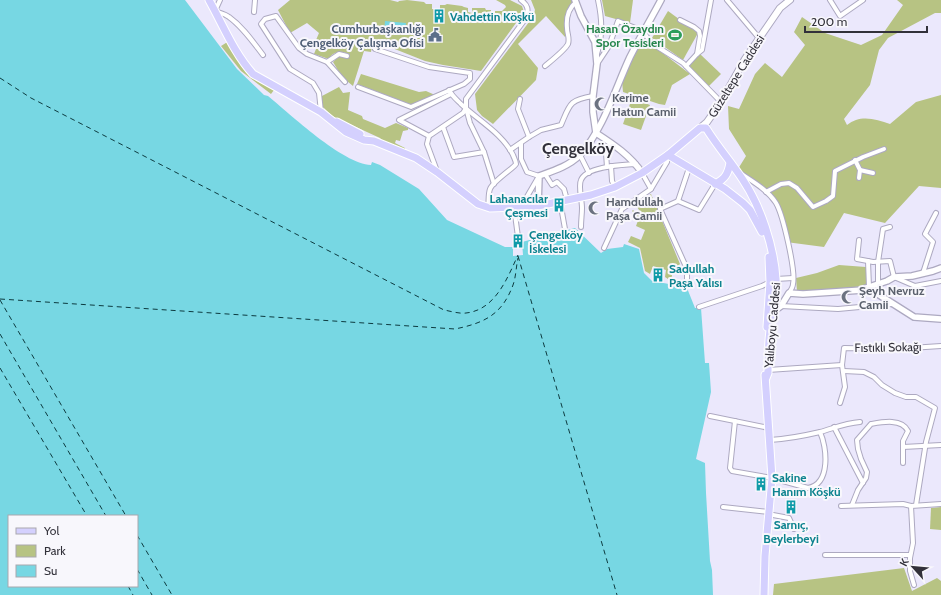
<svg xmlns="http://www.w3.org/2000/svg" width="941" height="595" font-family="Cabin,sans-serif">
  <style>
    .green { fill: #b7c383 }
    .water { fill: #77d7e3; fill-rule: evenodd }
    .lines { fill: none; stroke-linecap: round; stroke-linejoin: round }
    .ferry { stroke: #0d3b40; stroke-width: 1; stroke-dasharray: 5 4; stroke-linecap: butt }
    .minor-casing { stroke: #ada9c1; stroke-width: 6 }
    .tertiary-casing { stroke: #ada9c1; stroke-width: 8 }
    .secondary-casing { stroke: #ada9c1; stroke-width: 8 }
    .primary-casing { stroke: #fff; stroke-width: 9 }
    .minor { stroke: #fff; stroke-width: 4 }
    .tertiary { stroke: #fff; stroke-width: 5.5 }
    .secondary { stroke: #fff; stroke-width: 6 }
    .primary { stroke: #d4d0fe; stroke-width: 7 }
    .labels { text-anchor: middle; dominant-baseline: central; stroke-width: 4; stroke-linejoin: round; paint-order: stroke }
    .culture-label { font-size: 12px; font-weight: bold; fill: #0d838f; stroke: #f8f7fc; text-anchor: start }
    .service-label { font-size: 12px; font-weight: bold; fill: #4e5e75; stroke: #f8f7fc; text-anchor: end }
    .leisure-label { font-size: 12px; font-weight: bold; fill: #27864d; stroke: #f8f7fc; text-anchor: end }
    .street-label { font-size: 12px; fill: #32313a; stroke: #f8f7fc }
    .worship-label { font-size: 12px; font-weight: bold; fill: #5b616d; stroke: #f8f7fc; text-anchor: start }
    .district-label { font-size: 16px; font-weight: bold; fill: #32313a; stroke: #f8f7fc }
  </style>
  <rect width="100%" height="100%" fill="#ebe8fc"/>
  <g class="green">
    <path d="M290,0H390L398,2L399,1L407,0L424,2L426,4H432V9L440,10V5H445L447,4L462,6L464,7L468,8V12L472,13V8H485L486,10H491V15H495V11H502L506,7L505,5L496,0H510L522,6L524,12L481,71L443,65L425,61L377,42L376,47L372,46L371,52L364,51L353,86L342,77L333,62L340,55L349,56L348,54C341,50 332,52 329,59L314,54L318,44L316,40L319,33L307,23L290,33L278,10Z"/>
    <polygon points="531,0 572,0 573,2 565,37 546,16 518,44 538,68 536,80 493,124 482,116 477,110 475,94 532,18 535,10"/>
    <polygon points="602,0 633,0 630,23 605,16"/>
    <path d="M897,0H941V13H935L888,38L879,50L870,85L844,119L847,125C860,114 876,119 890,124L916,102L941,95V188L919,186L885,223L844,213L824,247L786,242L776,199L738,169L746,156L729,129L728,106L739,109L755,74L765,63L782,77L805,45L794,32L802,17L825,33L861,45L882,35L903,5Z"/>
    <polygon points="668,11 698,33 683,60 652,38"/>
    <polygon points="643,38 690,74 672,85 665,105 659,104 623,92 622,81"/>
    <polygon points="229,41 245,69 274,90 271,94 241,71 221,46"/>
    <polygon points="700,54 721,74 709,86 688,66"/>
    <polygon points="361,74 419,92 426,91 435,95 412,105 357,84"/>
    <polygon points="339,87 343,93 350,92 348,110 362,116 363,119 385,128 396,123 408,128 408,130 403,131 400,141 396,140 395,143 405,148 404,152 383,142 380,138 332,116 322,106 322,96"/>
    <polygon points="632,98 650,105 641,130 623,124"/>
    <polygon points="651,194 680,264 678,266 677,269 673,269 671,281 665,277 666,270 653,266 650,274 645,271 640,248 628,242 631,236 641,240 645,230 636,226 639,218 632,211 633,210 636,213 639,210 636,205"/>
    <polygon points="839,265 866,267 866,286 797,292 796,278 817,273"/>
    <polygon points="941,507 941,530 930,529 931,508"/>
    <polygon points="904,568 912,591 937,578 941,581 941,595 773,595 774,584"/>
  </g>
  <g class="water">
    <path d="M0,0H185L237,69L264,95L268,96C290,114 343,164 371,165L372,162L380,165L419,189L447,220L505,247H513V256L523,255L522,242L575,228L601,253L607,249L623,247L624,244L639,249L644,273L652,281L669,284V286L687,288L695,308H701L705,363H709L711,392L696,459L705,463L706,493L710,561L712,570L713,595H0ZM9,516H137V586H9Z"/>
    <polygon points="385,21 406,23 405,33 384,31"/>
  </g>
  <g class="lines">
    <g class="ferry">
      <path d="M0,78L31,98L444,310C450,311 459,314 466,313C495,310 507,279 518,255"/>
      <polyline points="518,256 617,595"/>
      <path d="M0,299L455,329C484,323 502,315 513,285C516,277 516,267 518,258"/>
      <polyline points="0,300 126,516"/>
      <polyline points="0,334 106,516"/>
      <polyline points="0,368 87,516"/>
      <polyline points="137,535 172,595"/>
      <polyline points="137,569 152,595"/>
      <polyline points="128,586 133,595"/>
    </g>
    <g class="minor-casing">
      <g id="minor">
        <path d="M220,0L215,11C220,13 225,14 229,17C243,27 253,42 263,55"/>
        <polyline points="727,0 759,38"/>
        <polyline points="830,0 840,16 863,0"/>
        <polyline points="254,12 255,0"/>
        <polyline points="680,20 694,27 699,31 700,36 697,54 686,66"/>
        <path d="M597,54C603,35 602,19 598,0"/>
        <polyline points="697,54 702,50 711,0"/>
        <polyline points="327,62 339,54 347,56"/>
        <polyline points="597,64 609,46 618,21 643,31 649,40 656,46 683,63 721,102"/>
        <path d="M545,66C551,61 565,50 568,44C570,38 567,34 567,28C566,18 569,8 576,2"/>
        <polyline points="358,87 411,107 464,84 470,79 470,73 429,67 375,49"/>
        <path d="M449,90C452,96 457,100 461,104C479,121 502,133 513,155C514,158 516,161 516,164C515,167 493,181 490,189C488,194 489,202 488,207"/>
        <polyline points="520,99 518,109 529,137"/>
        <path d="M466,108V99L526,18C529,10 528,5 521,0"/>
        <polyline points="321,112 319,93 313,83 290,69 261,24 265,19 276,16 299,48 307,54 327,62 345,82"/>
        <polyline points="443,127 454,157 484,152 494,184"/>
        <polyline points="429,136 399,120 451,94"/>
        <path d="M510,150L529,137L541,130L561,125C570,104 569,100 593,96"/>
        <polyline points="580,155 589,173"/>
        <polyline points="855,160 860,170 859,178"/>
        <polyline points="611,166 612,181 615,187"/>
        <polyline points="607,167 606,153 611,143"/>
        <polyline points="860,170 873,173"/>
        <polyline points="437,171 427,144 429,136 463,113 466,108 470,123 484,152"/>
        <polyline points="642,173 651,189"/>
        <path d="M740,173C752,181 768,190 776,203C783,215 796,271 793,284C793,287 791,290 789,293"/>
        <polyline points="545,174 552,185 557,182 564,189 567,200"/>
        <polyline points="766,192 781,184 789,183 797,188 813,207 826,201 833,196 835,171 863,157 884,149"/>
        <polyline points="560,201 565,229"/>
        <polyline points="678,201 689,168"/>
        <polyline points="514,207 518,237"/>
        <polyline points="521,207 539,176 527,172 521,159 521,143"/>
        <path d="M581,227C581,220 582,214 582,208C582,200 578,186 581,180C586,166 624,165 636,164"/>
        <polyline points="859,240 857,259 873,262 890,261 894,277 915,286 941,281"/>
        <polyline points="604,248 622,209 651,189 667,162 668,155"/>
        <polyline points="868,261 869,287"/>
        <polyline points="923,273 933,242 925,234 936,213"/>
        <polyline points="687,280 687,269 660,209 678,201 699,210 715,184"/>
        <polyline points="878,284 878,262 883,229 890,227"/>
        <polyline points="781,306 838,309 892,304"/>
        <polyline points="699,307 762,286 776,279 793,278"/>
        <polyline points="768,370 842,365"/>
        <polyline points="844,371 864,372 874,377 882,385 895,393 906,397 916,397 935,408 926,442 916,505"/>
        <polyline points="840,403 845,387 842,365 844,348 895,349 941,346"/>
        <polyline points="710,416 769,428"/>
        <path d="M735,421L730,468L732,471L772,478L808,488C831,484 827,447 820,432"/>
        <polyline points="834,427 863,483"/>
        <path d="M770,440C787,439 803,436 820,432C834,428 846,423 860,422"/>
        <polyline points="903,447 941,445"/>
        <path d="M852,505L858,490L866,478L867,472L861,459L858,449L857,440L871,424C882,422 902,418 908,431L903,441V463"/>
        <polyline points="841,506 903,504 911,506 941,504"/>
        <polyline points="911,506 913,543 910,558 910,571 914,585"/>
        <polyline points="723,507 769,512"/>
        <polyline points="773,515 789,518 794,529"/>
        <polyline points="825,555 910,555"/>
      </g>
    </g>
    <g class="tertiary-casing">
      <g id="tertiary">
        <polyline points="575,0 581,16 595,42 597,64 593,96 593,112 596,133"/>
        <path d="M596,133C613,144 631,156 642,173"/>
        <path d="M538,206L539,176C553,171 569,166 580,155C603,130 616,87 630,57C640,37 651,19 661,0"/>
        <polyline points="863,289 887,281 894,277 912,276 933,271 941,268"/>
        <polyline points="774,311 781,306 789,293 803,294 863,290 873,291 914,317 941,319"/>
      </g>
    </g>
    <g class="secondary-casing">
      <polyline id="secondary" points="700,128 707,122 721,102 745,59 780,8 790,0"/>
    </g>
    <g class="primary-casing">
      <g id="primary">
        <path d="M209,0C223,25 234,53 253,74L321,112L346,132L364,140L374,141L416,158L437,172L478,204L490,208L538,206L591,195L615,187L642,173L668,155L700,128H706C717,146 732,163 743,180C761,207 774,247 776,279C777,294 774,309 771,324C768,340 768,357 768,373L766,378"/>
        <polyline points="337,122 360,134"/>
        <polyline points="668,155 725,189 743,203 750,210 762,232"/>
        <path d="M715,184C725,179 728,174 730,163"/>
        <polyline points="767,327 770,282 769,257"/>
        <polyline points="764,595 765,556 772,478 765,375"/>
      </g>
    </g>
    <use href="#minor" class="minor"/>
    <use href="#tertiary" class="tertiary"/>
    <use href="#secondary" class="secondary"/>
    <use href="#primary" class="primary"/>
  </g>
  <defs>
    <g id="building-bare" transform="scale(1.08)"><path d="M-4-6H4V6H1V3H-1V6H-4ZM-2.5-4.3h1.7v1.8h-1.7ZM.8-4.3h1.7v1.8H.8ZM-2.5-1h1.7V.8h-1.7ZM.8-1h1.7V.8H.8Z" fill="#0f9aa8" stroke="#f8f7fc" stroke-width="2.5" paint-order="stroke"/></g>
    <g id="civic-bare" transform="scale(1.08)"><path d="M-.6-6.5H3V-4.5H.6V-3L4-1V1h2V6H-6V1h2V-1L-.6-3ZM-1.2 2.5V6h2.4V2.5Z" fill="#5c6f8a" stroke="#f8f7fc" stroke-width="2.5" paint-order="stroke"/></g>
    <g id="stadium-bare" transform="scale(1.08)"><path d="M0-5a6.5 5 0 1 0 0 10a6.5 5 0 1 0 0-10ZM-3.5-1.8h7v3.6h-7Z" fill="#2e9e5b" stroke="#f8f7fc" stroke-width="2.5" paint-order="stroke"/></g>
    <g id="mosque-bare" transform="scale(1.08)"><path d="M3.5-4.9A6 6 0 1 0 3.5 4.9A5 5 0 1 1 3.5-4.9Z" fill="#6b7280" stroke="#f8f7fc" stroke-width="2.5" paint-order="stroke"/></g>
  </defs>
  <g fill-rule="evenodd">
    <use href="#building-bare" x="439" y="16"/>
    <use href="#civic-bare" x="435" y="35"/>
    <use href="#stadium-bare" x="675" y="35"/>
    <use href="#mosque-bare" x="601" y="104"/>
    <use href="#building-bare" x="559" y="205"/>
    <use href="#mosque-bare" x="595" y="208"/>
    <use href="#building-bare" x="518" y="241"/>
    <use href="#building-bare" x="658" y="275"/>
    <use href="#mosque-bare" x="848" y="297"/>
    <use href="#building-bare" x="761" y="484"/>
    <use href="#building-bare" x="791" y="507"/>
  </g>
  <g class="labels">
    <g class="culture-label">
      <text x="450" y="16">Vahdettin Köşkü</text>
      <text x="548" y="198" text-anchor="end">Lahanacılar<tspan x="548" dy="14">Çeşmesi</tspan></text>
      <text x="529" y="234">Çengelköy<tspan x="529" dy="14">İskelesi</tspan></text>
      <text x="669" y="268">Sadullah<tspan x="669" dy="14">Paşa Yalısı</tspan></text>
      <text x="772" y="477">Sakine<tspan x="772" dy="14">Hanım Köşkü</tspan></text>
      <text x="791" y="524" text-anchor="middle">Sarnıç,<tspan x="791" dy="14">Beylerbeyi</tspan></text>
    </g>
    <g class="service-label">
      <text x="424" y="28">Cumhurbaşkanlığı<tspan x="424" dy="14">Çengelköy Çalışma Ofisi</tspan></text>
    </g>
    <g class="leisure-label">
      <text x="664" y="28">Hasan Özaydın<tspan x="664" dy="14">Spor Tesisleri</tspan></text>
    </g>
    <g class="street-label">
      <text transform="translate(736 76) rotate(-58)">Güzeltepe Caddesi</text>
      <text transform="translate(772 325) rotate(-85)">Yalıboyu Caddesi</text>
      <text transform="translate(888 347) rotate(-1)">Fıstıklı Sokağı</text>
    </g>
    <g class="worship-label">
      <text x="612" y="97">Kerime<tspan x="612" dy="14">Hatun Camii</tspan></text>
      <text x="606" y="201">Hamdullah<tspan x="606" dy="14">Paşa Camii</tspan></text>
      <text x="859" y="290">Şeyh Nevruz<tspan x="859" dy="14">Camii</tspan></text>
    </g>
    <g class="district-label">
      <text x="578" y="148">Çengelköy</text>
    </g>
  </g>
  <rect x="8" y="515" width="130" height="72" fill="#f8f7fc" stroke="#a9a8ae"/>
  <rect x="16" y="528" width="20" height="6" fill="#d4d0fe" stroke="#a9a8ae"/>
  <text x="44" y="535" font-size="12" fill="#32313a">Yol</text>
  <rect x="16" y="545" width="20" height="12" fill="#b7c383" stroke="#a9a8ae"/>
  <text x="44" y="555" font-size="12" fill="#32313a">Park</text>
  <rect x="16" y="565" width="20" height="12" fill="#77d7e3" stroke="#a9a8ae"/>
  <text x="44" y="575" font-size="12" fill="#32313a">Su</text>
  <g transform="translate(913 567) rotate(297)" stroke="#f8f7fc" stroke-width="3" paint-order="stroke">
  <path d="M0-3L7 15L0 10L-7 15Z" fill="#32313a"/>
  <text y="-6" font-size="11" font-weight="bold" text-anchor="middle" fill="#32313a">K</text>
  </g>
  <path d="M805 26v6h122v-6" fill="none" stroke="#32313a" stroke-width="2"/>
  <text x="811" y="26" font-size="12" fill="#32313a" stroke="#f8f7fc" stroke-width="3" paint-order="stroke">200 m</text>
</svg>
